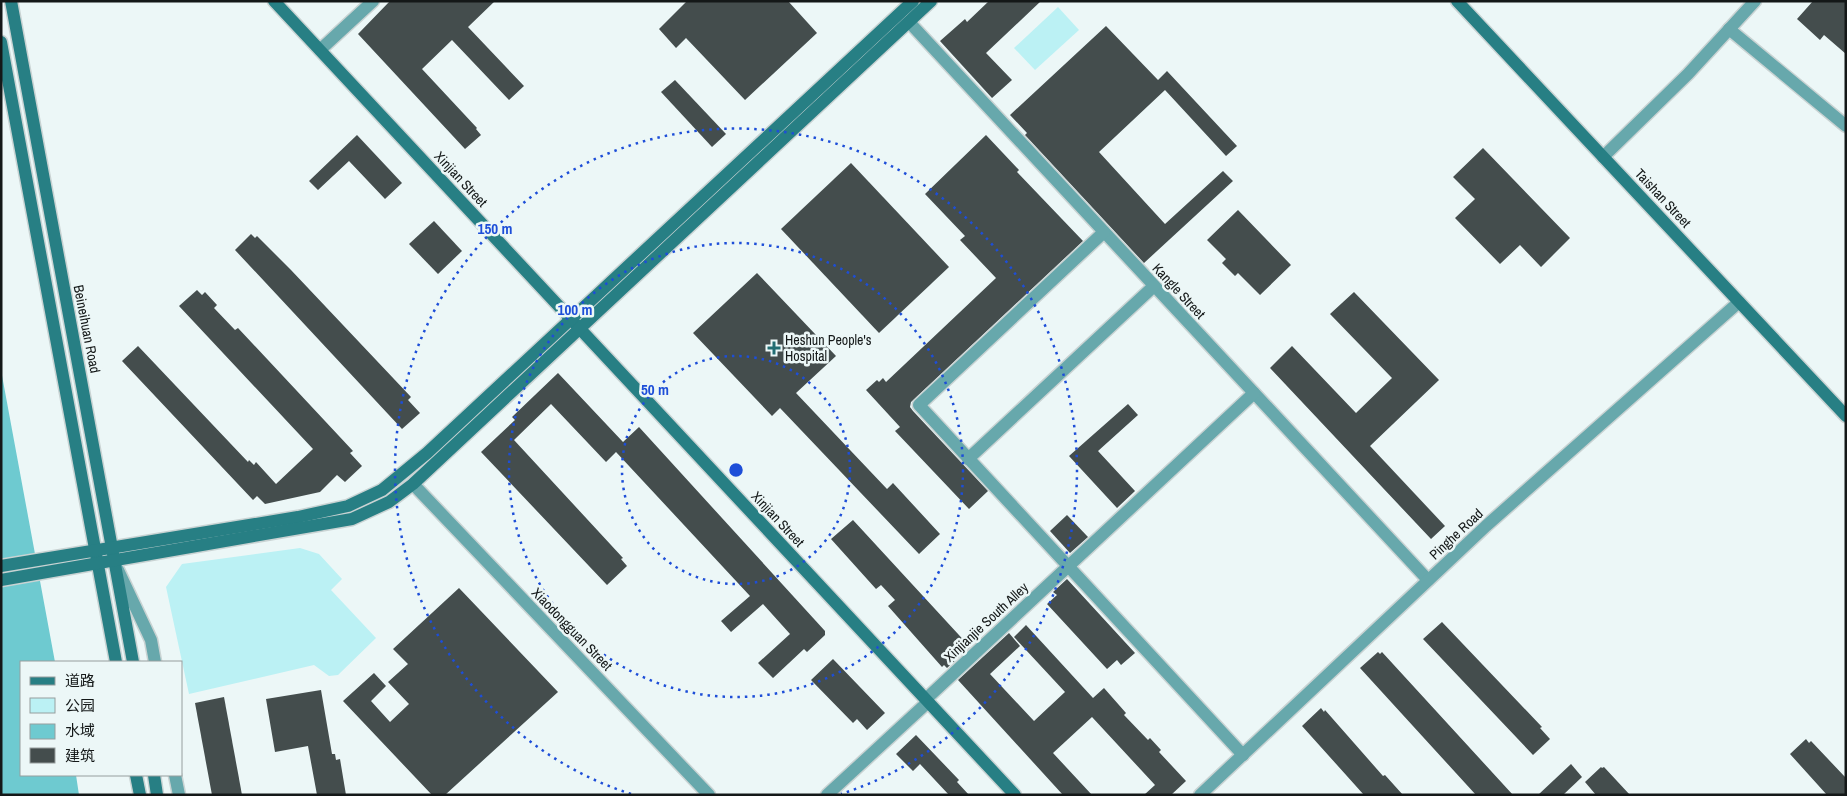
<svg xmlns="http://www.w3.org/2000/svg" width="1847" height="796" font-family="'Archivo Narrow','Noto Sans SC',sans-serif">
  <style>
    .green { fill: #bbf1f4 }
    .water { fill: #6ecad0 }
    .building { fill: #444d4d }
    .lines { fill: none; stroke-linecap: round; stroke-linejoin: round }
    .street-casing { stroke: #c9d3d3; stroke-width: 15 }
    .secondary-casing { stroke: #c9d3d3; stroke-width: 15 }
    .street { stroke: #67a8ac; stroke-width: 12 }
    .secondary { stroke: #277f84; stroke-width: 12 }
    .ring { fill: none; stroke: #1d4ed8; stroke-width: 2.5; stroke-dasharray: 2.5 5 }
    .poi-dot { fill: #216d72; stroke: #ecf7f7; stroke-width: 2 }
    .labels { text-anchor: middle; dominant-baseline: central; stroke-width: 5; stroke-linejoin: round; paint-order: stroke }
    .street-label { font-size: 14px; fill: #141818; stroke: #ecf7f7 }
    .poi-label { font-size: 14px; fill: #141818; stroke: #ecf7f7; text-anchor: start }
    .centre { fill: #1d4ed8; stroke: #ecf7f7; stroke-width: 2.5 }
    .ring-label { font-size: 15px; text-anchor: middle; font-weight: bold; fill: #1d4ed8; stroke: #ecf7f7; stroke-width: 5; stroke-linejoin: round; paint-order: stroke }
  </style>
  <rect width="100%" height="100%" fill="#ecf7f7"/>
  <g class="green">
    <polygon points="1058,7 1079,30 1035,70 1014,48"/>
    <polygon points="300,548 319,554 342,579 331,590 376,638 338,675 329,676 314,665 189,694 166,587 182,564"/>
  </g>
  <polygon class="water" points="1,370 55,662 21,662 21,775 76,775 79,795 1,795"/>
  <g class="building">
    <polygon points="390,1 495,1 468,27 524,86 509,100 452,40 422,69 477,128 476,129 481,135 465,149 358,34"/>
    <polygon points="687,1 788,1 817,33 745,100 686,38 676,48 659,29"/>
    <polygon points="989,1 1041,1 986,53 1012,80 992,98 940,41 965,19 967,22"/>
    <polygon points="1813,1 1846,1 1846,54 1824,35 1820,40 1797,19"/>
    <polygon points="1106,26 1158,80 1167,71 1237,146 1226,156 1165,90 1099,152 1165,224 1223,171 1233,181 1144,263 1025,135 1027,133 1010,115"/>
    <polygon points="675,80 726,134 712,147 661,92"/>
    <polygon points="357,135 402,183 385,199 349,161 318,190 309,181"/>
    <polygon points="986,135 1019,170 1017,172 1083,241 911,402 910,407 913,411 988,491 969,509 895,431 900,427 866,390 877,380 879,382 883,378 886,382 996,278 960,240 965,236 925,194"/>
    <polygon points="1483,148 1570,238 1541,267 1520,245 1500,264 1455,218 1475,199 1453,177"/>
    <polygon points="851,163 949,267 879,333 781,229"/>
    <polygon points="1238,210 1291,265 1260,295 1238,273 1235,276 1222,263 1226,259 1207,240"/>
    <polygon points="434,221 462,251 438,274 409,244"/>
    <polygon points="251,234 255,238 257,236 291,270 411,397 408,400 420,413 402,429 235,250"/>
    <polygon points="757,273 836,356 796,393 887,489 893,483 940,534 919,554 780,408 772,416 693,333"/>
    <polygon points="197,290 202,295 205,292 217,305 214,308 235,330 238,328 353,451 350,453 362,466 345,482 337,475 320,492 265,504 257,496 253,500 122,361 138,346 248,462 249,460 254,465 256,462 276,484 313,449 179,306"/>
    <polygon points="1354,292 1439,380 1370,446 1445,526 1431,539 1270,368 1292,346 1356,413 1392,378 1330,314"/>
    <polygon points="558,373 623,442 639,427 825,631 825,635 807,652 804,649 773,678 758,663 790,634 763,604 731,632 721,621 750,596 616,452 606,462 551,404 514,440 623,558 621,559 627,566 607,585 481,452 515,420 512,417"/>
    <polygon points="1128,404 1138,415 1098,451 1135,491 1117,508 1069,456"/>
    <polygon points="1067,515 1088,537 1070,553 1050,531"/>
    <polygon points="853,520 970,647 947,668 944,665 942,667 888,606 895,600 881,585 876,589 831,539"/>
    <polygon points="1067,579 1135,653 1121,665 1117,660 1107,669 1047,604 1057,595 1053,592"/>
    <polygon points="459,588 558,692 445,795 432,795 343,701 374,673 386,686 371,701 390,722 409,704 388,682 408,664 393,649"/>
    <polygon points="1442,622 1542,727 1540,728 1550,739 1533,755 1423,639"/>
    <polygon points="1026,625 1093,698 1104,688 1126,713 1124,715 1148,740 1150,738 1161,750 1159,752 1186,781 1171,795 1144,795 1155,785 1092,717 1053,753 1092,795 1063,795 958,680 1009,633 1020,646 990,674 1034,721 1065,692 1014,637"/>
    <polygon points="1378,652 1380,654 1382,652 1513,795 1476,795 1360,668"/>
    <polygon points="833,659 885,713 867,730 857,719 853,723 811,680"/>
    <polygon points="321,690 332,754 335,754 336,760 340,759 346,795 317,795 308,746 275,752 266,699"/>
    <polygon points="224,697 238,773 242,795 212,795 195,703"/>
    <polygon points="1321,708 1324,712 1325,710 1383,776 1385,775 1403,795 1364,795 1302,726"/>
    <polygon points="916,735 959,780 957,782 969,795 949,795 920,764 913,771 896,754"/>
    <polygon points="1806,739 1809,743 1811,741 1846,778 1846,795 1827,795 1790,754"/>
    <polygon points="1571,764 1582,777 1563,795 1538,795"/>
    <polygon points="1601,767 1602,768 1604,767 1630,795 1596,795 1585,782"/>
  </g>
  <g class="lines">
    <g class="street-casing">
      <g id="street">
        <polyline points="909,22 1428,580"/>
        <polyline points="1729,29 1846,126"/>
        <polyline points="320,50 373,1"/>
        <polyline points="1603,157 1688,74 1755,1"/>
        <polyline points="1104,232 919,405 1243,755"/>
        <polyline points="968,459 1154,286"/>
        <polyline points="413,484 709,795"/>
        <polyline points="118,570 151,640 155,662"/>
        <polyline points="926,699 1254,393"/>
        <polyline points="175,775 179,795"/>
        <polyline points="827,795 928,702"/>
        <polyline points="1200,795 1486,526 1739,302"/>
      </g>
    </g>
    <g class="secondary-casing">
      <g id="secondary">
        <polyline points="11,1 133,662"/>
        <polyline points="274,1 1015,795"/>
        <polyline points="1457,1 1846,416"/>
        <polyline points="1,42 116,662"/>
        <polyline points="1,566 298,517 348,506 382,490 427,453 913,1"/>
        <polyline points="1,580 352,519 389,502 413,484 931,1"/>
        <polyline points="136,775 140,795"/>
        <polyline points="154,775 157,795"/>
      </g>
    </g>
    <use href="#street" class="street"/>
    <use href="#secondary" class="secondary"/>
  </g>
  <g class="ring">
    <circle cx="736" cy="470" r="114"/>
    <circle cx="736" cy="470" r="227"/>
    <path d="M631 794A341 341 0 1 1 841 794"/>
  </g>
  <path class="poi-dot" d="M771.5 340.5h5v5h5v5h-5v5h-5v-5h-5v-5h5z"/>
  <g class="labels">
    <g class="street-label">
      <text transform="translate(461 179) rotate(47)">Xinjian Street</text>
      <text transform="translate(1663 198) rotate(47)">Taishan Street</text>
      <text transform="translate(1179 291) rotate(47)">Kangle Street</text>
      <text transform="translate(87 329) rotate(79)">Beineihuan Road</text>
      <text transform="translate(778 519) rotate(47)">Xinjian Street</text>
      <text transform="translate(1456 534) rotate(-43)">Pinghe Road</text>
      <text transform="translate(986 622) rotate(-43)">Xinjianjie South Alley</text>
      <text transform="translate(572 629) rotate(46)">Xiaodongguan Street</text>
    </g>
    <g class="poi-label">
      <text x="785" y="340">Heshun People's<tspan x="785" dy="16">Hospital</tspan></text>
    </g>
  </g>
  <circle cx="736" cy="470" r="8" class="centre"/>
  <g class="ring-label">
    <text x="495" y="234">150 m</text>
    <text x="575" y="315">100 m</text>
    <text x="655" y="395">50 m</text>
  </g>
  <rect width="1847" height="796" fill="none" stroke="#141818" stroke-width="5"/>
  <rect x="20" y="661" width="162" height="115" fill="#ecf7f7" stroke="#969e9e"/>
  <rect x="30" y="677" width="25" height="8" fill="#277f84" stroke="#969e9e"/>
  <text x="65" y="686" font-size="15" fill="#141818">道路</text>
  <rect x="30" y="698" width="25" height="15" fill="#bbf1f4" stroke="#969e9e"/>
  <text x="65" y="711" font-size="15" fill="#141818">公园</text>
  <rect x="30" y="724" width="25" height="15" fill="#6ecad0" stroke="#969e9e"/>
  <text x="65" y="736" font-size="15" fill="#141818">水域</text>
  <rect x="30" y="748" width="25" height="15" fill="#444d4d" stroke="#969e9e"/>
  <text x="65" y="761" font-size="15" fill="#141818">建筑</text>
</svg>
